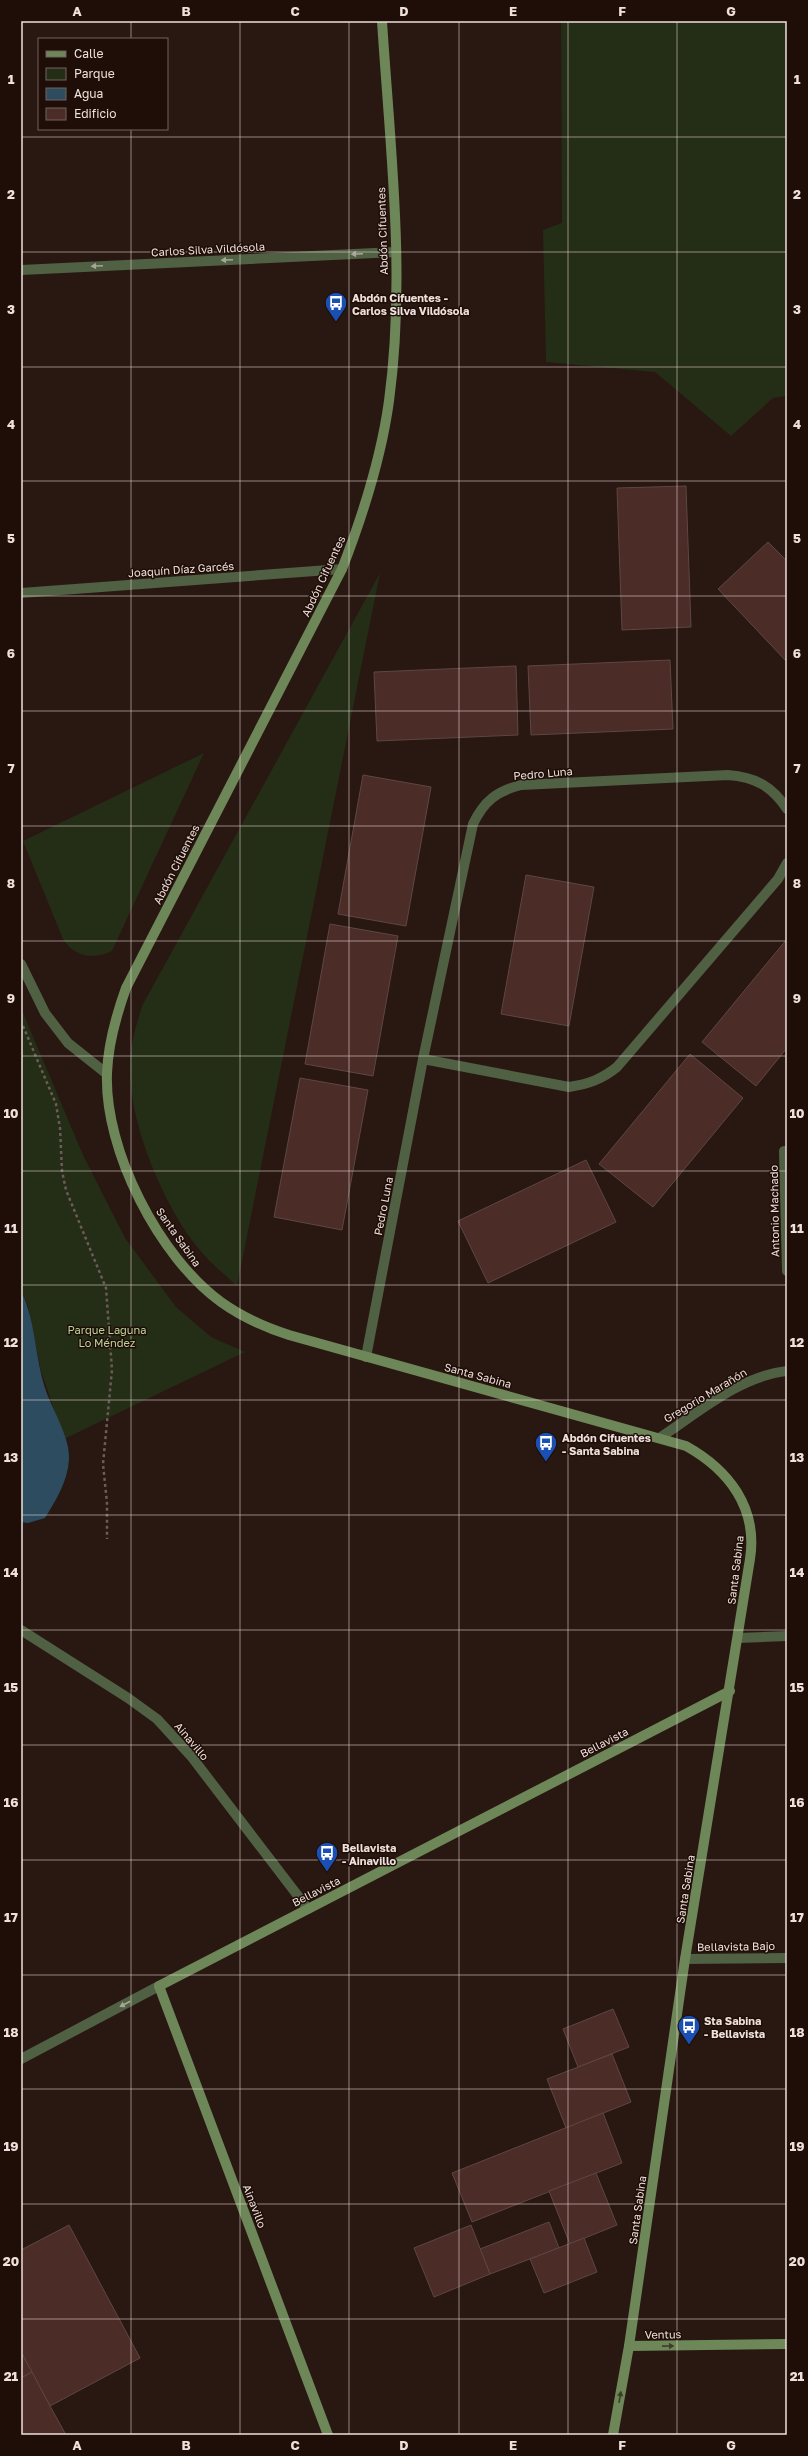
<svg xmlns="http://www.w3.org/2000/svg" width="808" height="2456" font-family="'Golos Text',sans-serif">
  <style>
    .green { fill: #242d16 }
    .water { fill: #2d4c5f }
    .building { fill: #4c2c26; stroke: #5d4743 }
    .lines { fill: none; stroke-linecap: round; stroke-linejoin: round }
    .path { stroke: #6c5b56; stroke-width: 2.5; stroke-dasharray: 3 3; stroke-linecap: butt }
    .street { stroke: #506043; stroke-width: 10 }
    .secondary { stroke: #6d8758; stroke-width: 10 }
    .oneway { fill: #a7a697 }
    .oneway2 { fill: #3e3e28 }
    .grid { fill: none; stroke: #eee0dc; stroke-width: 1; stroke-opacity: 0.55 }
    .labels { text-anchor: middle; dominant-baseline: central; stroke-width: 3; stroke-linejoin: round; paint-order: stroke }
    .street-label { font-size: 11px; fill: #eee0dc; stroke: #1f0e08 }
    .poi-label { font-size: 11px; font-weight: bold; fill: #eee0dc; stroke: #1f0e08; text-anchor: start }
    .park-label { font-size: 11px; fill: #bbd299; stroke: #1f0e08 }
    .neatline { fill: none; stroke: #eee0dc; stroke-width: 1.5 }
    .grid-label { font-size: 13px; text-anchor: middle; font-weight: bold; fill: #eee0dc }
  </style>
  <rect width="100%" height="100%" fill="#291711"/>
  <g class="green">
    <polygon points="561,21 787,21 787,396 773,398 731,436 655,372 546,362 543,230 562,223"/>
    <path d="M380,573L237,1286C224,1274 209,1262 198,1248C163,1205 128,1121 130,1065C130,1045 136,1026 142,1006Z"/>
    <path d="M204,753L112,951C92,960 75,957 63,939L23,841Z"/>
    <polygon points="21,1008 83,1155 125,1238 176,1307 211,1337 245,1352 64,1439 41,1371 28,1306 21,1291"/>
  </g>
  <path class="water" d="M21,1291C38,1325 34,1366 50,1401C57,1417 70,1441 69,1459C68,1481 56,1500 45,1518L28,1523L21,1522Z"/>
  <g class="building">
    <polygon points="686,486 691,627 622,630 617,488"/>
    <polygon points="768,542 787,561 787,662 718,589"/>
    <polygon points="670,660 673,729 531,735 528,666"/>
    <polygon points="516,666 518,735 377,741 374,672"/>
    <polygon points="363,775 431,787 406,926 338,914"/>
    <polygon points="526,875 594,887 569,1026 501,1014"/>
    <polygon points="330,924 398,936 373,1076 305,1064"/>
    <polygon points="787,939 787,1048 756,1086 702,1042"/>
    <polygon points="690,1054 743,1098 653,1207 599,1164"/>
    <polygon points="300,1078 368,1090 342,1230 274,1217"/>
    <polygon points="586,1160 616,1222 488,1283 458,1221"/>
    <polygon points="613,2009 629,2047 578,2067 563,2029"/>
    <polygon points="612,2054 631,2102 566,2128 547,2079"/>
    <polygon points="603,2113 622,2163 472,2222 452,2173"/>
    <polygon points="596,2173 617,2225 570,2244 549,2191"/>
    <polygon points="549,2222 559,2248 490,2274 480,2249"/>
    <polygon points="69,2225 140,2358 50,2406 21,2352 21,2250"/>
    <polygon points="471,2225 490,2274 434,2297 414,2248"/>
    <polygon points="584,2238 597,2272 544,2293 530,2259"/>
    <polygon points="21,2352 32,2372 21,2378"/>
    <polygon points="32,2372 50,2406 66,2435 21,2435 21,2378"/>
  </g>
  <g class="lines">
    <polyline class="path" points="23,1026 56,1104 60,1128 62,1171 66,1190 106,1288 112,1370 103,1464 107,1503 107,1539"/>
    <g class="street">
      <polyline points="21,270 396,252"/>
      <polyline points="21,593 342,569"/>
      <polyline points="21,964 45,1013 68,1043 107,1074"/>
      <path d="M423,1059L569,1087C589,1084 602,1079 617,1067L778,879L787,863"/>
      <polyline points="784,1151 787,1271"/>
      <path d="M366,1357L423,1059L473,824C484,801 497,791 521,785L728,775C755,777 772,786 787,809"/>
      <path d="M661,1437C699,1412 740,1376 787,1371"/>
      <polyline points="21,1630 128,1698 157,1719 191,1756 308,1909"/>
      <polyline points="738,1638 787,1636"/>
      <polyline points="685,1959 787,1958"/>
      <polyline points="21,2059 159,1986"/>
    </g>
    <g class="secondary">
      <path d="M382,21C390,147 406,275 389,401C381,459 363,515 342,569L126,988C116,1016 108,1044 107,1073C104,1150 159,1257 221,1302C242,1317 264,1327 289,1335L686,1446C729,1470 758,1508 750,1559L685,1959L629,2346L613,2435"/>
      <polyline points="629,2346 787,2344"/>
      <polyline points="328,2435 159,1986 730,1691"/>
    </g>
  </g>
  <defs><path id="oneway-solid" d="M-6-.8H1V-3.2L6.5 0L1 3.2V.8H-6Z"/></defs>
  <g class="oneway">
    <use href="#oneway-solid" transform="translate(357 254) rotate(177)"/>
    <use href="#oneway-solid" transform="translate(227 260) rotate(177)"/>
    <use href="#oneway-solid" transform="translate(97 266) rotate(177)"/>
    <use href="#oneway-solid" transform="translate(125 2004) rotate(152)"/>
  </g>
  <g class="oneway2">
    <use href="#oneway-solid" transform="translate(668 2346) rotate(-1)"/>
    <use href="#oneway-solid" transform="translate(620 2397) rotate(-80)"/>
  </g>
  <path class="grid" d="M131,21V39M240,21V2435M349,21V2435M459,21V2435M568,21V2435M677,21V2435M131,129V2435M21,137H787M21,252H787M21,367H787M21,481H787M21,596H787M21,711H787M21,826H787M21,941H787M21,1056H787M21,1171H787M21,1285H787M21,1400H787M21,1515H787M21,1630H787M21,1745H787M21,1860H787M21,1975H787M21,2089H787M21,2204H787M21,2319H787"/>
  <defs>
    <g id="bus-pin" transform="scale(1.15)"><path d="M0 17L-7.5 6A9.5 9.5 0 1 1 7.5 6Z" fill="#1a4fb4" stroke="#1f0e08"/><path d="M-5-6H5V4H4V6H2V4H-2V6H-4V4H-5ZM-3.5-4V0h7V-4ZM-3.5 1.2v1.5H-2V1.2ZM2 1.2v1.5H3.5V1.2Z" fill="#fff"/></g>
  </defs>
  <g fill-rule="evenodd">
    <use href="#bus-pin" x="336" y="303"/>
    <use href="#bus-pin" x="546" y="1443"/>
    <use href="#bus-pin" x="327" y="1853"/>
    <use href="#bus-pin" x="689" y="2026"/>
  </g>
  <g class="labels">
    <g class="street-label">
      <text transform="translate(382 231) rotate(-92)">Abdón Cifuentes</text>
      <text transform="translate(208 249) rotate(-3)">Carlos Silva Vildósola</text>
      <text transform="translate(181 569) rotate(-4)">Joaquín Díaz Garcés</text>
      <text transform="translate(323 576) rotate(-65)">Abdón Cifuentes</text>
      <text transform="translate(543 773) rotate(-5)">Pedro Luna</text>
      <text transform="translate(176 864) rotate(-63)">Abdón Cifuentes</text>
      <text transform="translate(383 1206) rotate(-79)">Pedro Luna</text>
      <text transform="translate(774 1211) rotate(-91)">Antonio Machado</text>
      <text transform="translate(179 1237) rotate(55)">Santa Sabina</text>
      <text transform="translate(478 1375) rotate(15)">Santa Sabina</text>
      <text transform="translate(705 1395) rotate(-31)">Gregorio Marañón</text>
      <text transform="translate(735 1570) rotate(-83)">Santa Sabina</text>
      <text transform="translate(192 1741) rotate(50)">Ainavillo</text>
      <text transform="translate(604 1742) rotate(-27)">Bellavista</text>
      <text transform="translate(685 1889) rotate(-81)">Santa Sabina</text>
      <text transform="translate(316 1891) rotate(-27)">Bellavista</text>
      <text transform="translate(736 1946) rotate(-1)">Bellavista Bajo</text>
      <text transform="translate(255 2206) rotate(69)">Ainavillo</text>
      <text transform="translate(637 2210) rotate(-82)">Santa Sabina</text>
      <text transform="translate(663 2334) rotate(-1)">Ventus</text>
    </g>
    <g class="poi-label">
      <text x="352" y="297">Abdón Cifuentes -<tspan x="352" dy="13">Carlos Silva Vildósola</tspan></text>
      <text x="562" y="1437">Abdón Cifuentes<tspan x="562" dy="13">- Santa Sabina</tspan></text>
      <text x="342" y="1847">Bellavista<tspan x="342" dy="13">- Ainavillo</tspan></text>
      <text x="704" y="2020">Sta Sabina<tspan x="704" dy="13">- Bellavista</tspan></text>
    </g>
    <g class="park-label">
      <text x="107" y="1329">Parque Laguna<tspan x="107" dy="13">Lo Méndez</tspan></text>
    </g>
  </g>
  <rect width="808" height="2456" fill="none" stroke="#1f0e08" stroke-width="44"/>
  <rect x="38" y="38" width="130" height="92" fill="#1f0e08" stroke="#72625d"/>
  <rect x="46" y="51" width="20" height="6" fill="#6d8758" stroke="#72625d"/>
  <text x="74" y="58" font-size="12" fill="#eee0dc">Calle</text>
  <rect x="46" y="68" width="20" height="12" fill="#242d16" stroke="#72625d"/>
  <text x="74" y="78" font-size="12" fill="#eee0dc">Parque</text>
  <rect x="46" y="88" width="20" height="12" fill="#2d4c5f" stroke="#72625d"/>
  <text x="74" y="98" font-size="12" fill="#eee0dc">Agua</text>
  <rect x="46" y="108" width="20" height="12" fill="#4c2c26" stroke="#72625d"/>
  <text x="74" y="118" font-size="12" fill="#eee0dc">Edificio</text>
  <rect x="22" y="22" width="764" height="2412" class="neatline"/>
  <g class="grid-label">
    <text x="77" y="16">A</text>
    <text x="186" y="16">B</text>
    <text x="295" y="16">C</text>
    <text x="404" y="16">D</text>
    <text x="513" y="16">E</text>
    <text x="622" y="16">F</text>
    <text x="731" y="16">G</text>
    <text x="11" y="84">1</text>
    <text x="797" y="84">1</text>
    <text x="11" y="199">2</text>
    <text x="797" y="199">2</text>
    <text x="11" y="314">3</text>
    <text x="797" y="314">3</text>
    <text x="11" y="429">4</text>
    <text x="797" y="429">4</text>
    <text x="11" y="543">5</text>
    <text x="797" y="543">5</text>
    <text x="11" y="658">6</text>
    <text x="797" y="658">6</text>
    <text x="11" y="773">7</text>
    <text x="797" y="773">7</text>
    <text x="11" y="888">8</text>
    <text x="797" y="888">8</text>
    <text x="11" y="1003">9</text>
    <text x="797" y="1003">9</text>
    <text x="11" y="1118">10</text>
    <text x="797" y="1118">10</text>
    <text x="11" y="1233">11</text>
    <text x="797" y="1233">11</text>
    <text x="11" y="1347">12</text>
    <text x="797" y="1347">12</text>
    <text x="11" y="1462">13</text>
    <text x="797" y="1462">13</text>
    <text x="11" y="1577">14</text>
    <text x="797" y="1577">14</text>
    <text x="11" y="1692">15</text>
    <text x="797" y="1692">15</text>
    <text x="11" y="1807">16</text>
    <text x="797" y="1807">16</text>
    <text x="11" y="1922">17</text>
    <text x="797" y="1922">17</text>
    <text x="11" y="2037">18</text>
    <text x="797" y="2037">18</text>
    <text x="11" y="2151">19</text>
    <text x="797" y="2151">19</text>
    <text x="11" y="2266">20</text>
    <text x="797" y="2266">20</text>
    <text x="11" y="2381">21</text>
    <text x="797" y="2381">21</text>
    <text x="77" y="2450">A</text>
    <text x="186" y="2450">B</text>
    <text x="295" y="2450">C</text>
    <text x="404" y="2450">D</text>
    <text x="513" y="2450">E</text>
    <text x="622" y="2450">F</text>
    <text x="731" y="2450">G</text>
  </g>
</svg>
